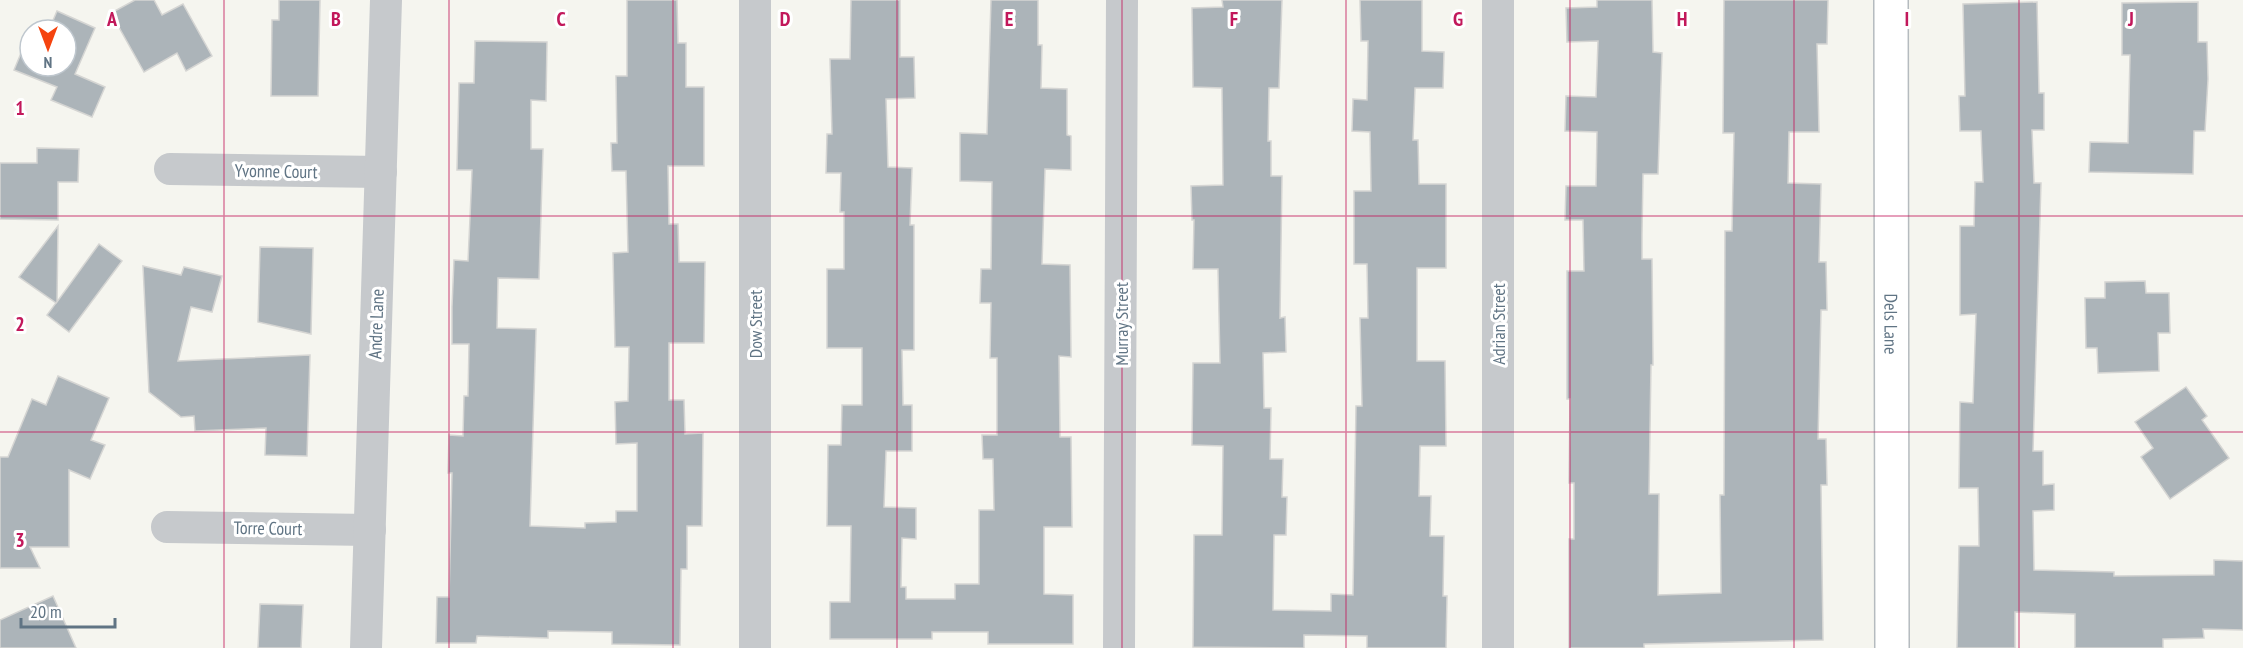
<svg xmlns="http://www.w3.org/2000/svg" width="2243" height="648" font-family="'PT Sans Narrow',sans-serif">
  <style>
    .building { fill: #acb4b9; stroke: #d5d5d3; stroke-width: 1.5 }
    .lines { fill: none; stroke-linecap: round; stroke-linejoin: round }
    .secondary-casing { stroke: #b5bbbf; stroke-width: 36 }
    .street { stroke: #c6c9cc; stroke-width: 32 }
    .secondary { stroke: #fff; stroke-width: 33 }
    .grid { fill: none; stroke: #c2185b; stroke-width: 1.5; stroke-opacity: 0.55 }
    .labels { text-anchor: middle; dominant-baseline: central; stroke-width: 6; stroke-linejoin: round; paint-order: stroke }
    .street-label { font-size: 18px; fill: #607484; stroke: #fff }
    .grid-label { font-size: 20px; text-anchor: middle; font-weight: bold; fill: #c2185b; stroke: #fff; stroke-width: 6; stroke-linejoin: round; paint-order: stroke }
  </style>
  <rect width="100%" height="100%" fill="#f5f5ef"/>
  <g class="building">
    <polygon points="135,0 154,0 162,15 183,4 212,56 186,71 177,53 144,72 111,13"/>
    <polygon points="279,0 320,0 318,96 271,96 272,20 279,20"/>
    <polygon points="627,0 677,0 678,43 686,43 686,87 704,87 704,166 668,166 669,224 678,224 679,262 705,262 704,343 669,343 669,400 684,400 685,434 703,433 702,526 687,526 687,569 681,569 680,645 612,644 612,632 548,631 548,638 477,636 476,643 436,643 437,597 449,597 452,473 448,473 449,435 463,436 464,396 468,396 469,344 452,344 452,307 454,260 468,261 470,218 472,170 457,170 459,83 474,83 475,41 547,42 546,101 531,100 531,149 543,149 539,279 498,278 497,328 536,329 530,526 585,528 585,523 616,522 616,511 637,511 637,443 616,444 615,402 628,401 629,347 615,347 613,253 628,252 626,171 612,171 611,143 617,143 616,76 627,76"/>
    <polygon points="851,0 900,0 900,57 914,57 915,98 886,99 888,167 912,168 910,225 914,225 914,350 902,350 903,405 912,405 912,451 886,451 884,507 916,508 916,539 902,538 901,587 906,587 906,599 955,599 955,584 979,584 979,510 994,510 993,459 983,459 982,435 997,435 997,358 990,358 991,303 980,303 981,269 991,269 992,182 960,181 960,133 987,134 991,0 1038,0 1038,45 1042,45 1041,88 1067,89 1067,135 1071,136 1071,170 1045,169 1042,264 1070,265 1071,357 1059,356 1060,437 1071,437 1072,527 1044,527 1044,594 1073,595 1073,644 988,644 988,632 932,632 932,639 830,639 830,602 850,602 851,526 827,526 828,445 841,445 842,405 862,405 862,348 827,348 827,269 844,269 844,212 840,212 841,173 826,173 827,134 832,134 830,59 850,59"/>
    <polygon points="1222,0 1282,0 1279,88 1269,88 1268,141 1271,141 1271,176 1282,176 1280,318 1285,317 1286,352 1263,353 1264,408 1271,408 1270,459 1283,459 1282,497 1287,497 1286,535 1274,535 1273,610 1331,611 1331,594 1353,595 1356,406 1362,406 1360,318 1368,318 1367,264 1354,264 1354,191 1371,191 1370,132 1352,131 1353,99 1367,100 1368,41 1361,41 1360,0 1422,0 1422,51 1444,52 1443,88 1415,88 1413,140 1418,140 1419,184 1446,184 1446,268 1417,268 1417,361 1445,361 1446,446 1420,446 1419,496 1431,496 1430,536 1444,536 1443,596 1447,596 1446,648 1367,648 1367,636 1304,635 1304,648 1193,647 1194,535 1222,535 1223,446 1192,445 1193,363 1220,363 1218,269 1193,269 1194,220 1192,220 1191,186 1223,185 1222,88 1193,87 1192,8 1223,7"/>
    <polygon points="1597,0 1652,0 1653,52 1662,53 1658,174 1643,174 1642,234 1642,259 1652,259 1653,365 1651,365 1649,494 1659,494 1658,595 1721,593 1720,495 1724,495 1725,231 1732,231 1734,133 1723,133 1724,0 1828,0 1827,44 1817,44 1819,132 1789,132 1788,183 1821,184 1819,262 1826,262 1827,310 1821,310 1818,439 1826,439 1827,485 1821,485 1823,640 1644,644 1644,648 1569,648 1569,539 1574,539 1574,483 1569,483 1570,399 1567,399 1567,271 1584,271 1583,220 1565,220 1566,186 1596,186 1597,132 1565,131 1566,96 1596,97 1598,41 1567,42 1566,8 1597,7"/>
    <polygon points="2037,2 2039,93 2044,93 2044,130 2032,130 2034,183 2041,183 2033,451 2043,451 2043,485 2054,484 2054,510 2033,511 2034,570 2114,572 2114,576 2214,575 2214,560 2243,561 2243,630 2203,629 2204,638 2163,639 2163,648 2075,648 2075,614 2015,612 2015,648 1957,648 1959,546 1979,546 1978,488 1959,488 1960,402 1973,403 1976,314 1960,315 1960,226 1974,226 1975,182 1983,182 1981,131 1960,131 1959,96 1965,96 1963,4"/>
    <polygon points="2198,2 2198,42 2207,42 2208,79 2205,131 2194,131 2193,174 2089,172 2090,142 2128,143 2130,55 2122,55 2122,3"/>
    <polygon points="57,11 95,28 75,74 105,87 92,117 51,100 57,87 14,70 24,46 30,49 30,66 66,66 66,30 49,30"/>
    <polygon points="37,148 79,149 78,182 58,182 58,220 0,219 0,163 37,163"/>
    <polygon points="58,226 57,302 99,244 122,261 69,332 47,315 56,303 19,277"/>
    <polygon points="260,247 313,248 311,334 258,322"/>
    <polygon points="143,266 181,275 184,267 222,276 212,312 191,307 178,361 310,355 307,456 265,455 266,428 195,431 194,416 181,417 149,392"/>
    <polygon points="2145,281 2146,293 2169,293 2170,333 2158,333 2159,371 2098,373 2097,348 2086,348 2085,298 2105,298 2105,282"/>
    <polygon points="58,376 109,398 91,440 105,445 90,479 69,470 69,547 30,547 40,568 0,568 0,457 8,457 32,399 46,405"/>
    <polygon points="2186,387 2207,416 2202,420 2229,458 2170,499 2141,457 2153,448 2135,422"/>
    <polygon points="53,596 76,648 0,648 0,620"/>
    <polygon points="260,604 303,605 301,648 258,648"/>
  </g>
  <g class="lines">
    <g class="secondary-casing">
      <g id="secondary">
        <path id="s1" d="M1891,0L1892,648"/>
      </g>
    </g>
    <g class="street">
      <polyline points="1498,0 1498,648"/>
      <polyline points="170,169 381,172"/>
      <polyline points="167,527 370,530"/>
      <polyline points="366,648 386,0"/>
      <polyline points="755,648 755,0"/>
      <polyline points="1119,648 1122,0"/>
    </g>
    <use href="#secondary" class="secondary"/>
  </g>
  <path class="grid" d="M224,0V648M449,0V648M673,0V648M897,0V648M1122,0V648M1346,0V648M1570,0V648M1794,0V648M2019,0V648M0,216H2243M0,432H2243"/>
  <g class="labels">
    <g class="street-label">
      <text transform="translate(276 171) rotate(1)">Yvonne Court</text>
      <text transform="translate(376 324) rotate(-88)">Andre Lane</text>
      <text transform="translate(755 324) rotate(-90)">Dow Street</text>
      <text transform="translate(1121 324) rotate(-90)">Murray Street</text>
      <text transform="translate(1498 324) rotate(-90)">Adrian Street</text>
      <text stroke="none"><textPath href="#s1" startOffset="324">Dels Lane</textPath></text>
      <text transform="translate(268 528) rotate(1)">Torre Court</text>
    </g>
  </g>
  <g class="grid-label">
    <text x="112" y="26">A</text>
    <text x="336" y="26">B</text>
    <text x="561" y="26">C</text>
    <text x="785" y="26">D</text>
    <text x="1009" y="26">E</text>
    <text x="1234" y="26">F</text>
    <text x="1458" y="26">G</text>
    <text x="1682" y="26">H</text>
    <text x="1907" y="26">I</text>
    <text x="2131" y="26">J</text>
    <text x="20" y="115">1</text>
    <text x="20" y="331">2</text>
    <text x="20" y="547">3</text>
  </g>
  <g transform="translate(48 48) rotate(180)"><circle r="28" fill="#ffffff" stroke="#bfc7ce" stroke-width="1.5"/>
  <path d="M0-4.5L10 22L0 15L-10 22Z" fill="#f5440f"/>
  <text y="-9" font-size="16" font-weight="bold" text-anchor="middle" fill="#607484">N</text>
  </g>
  <path d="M21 618v9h94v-9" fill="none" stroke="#607484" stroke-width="3"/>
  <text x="30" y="618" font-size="18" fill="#607484" stroke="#ffffff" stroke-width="4.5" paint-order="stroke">20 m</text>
</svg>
